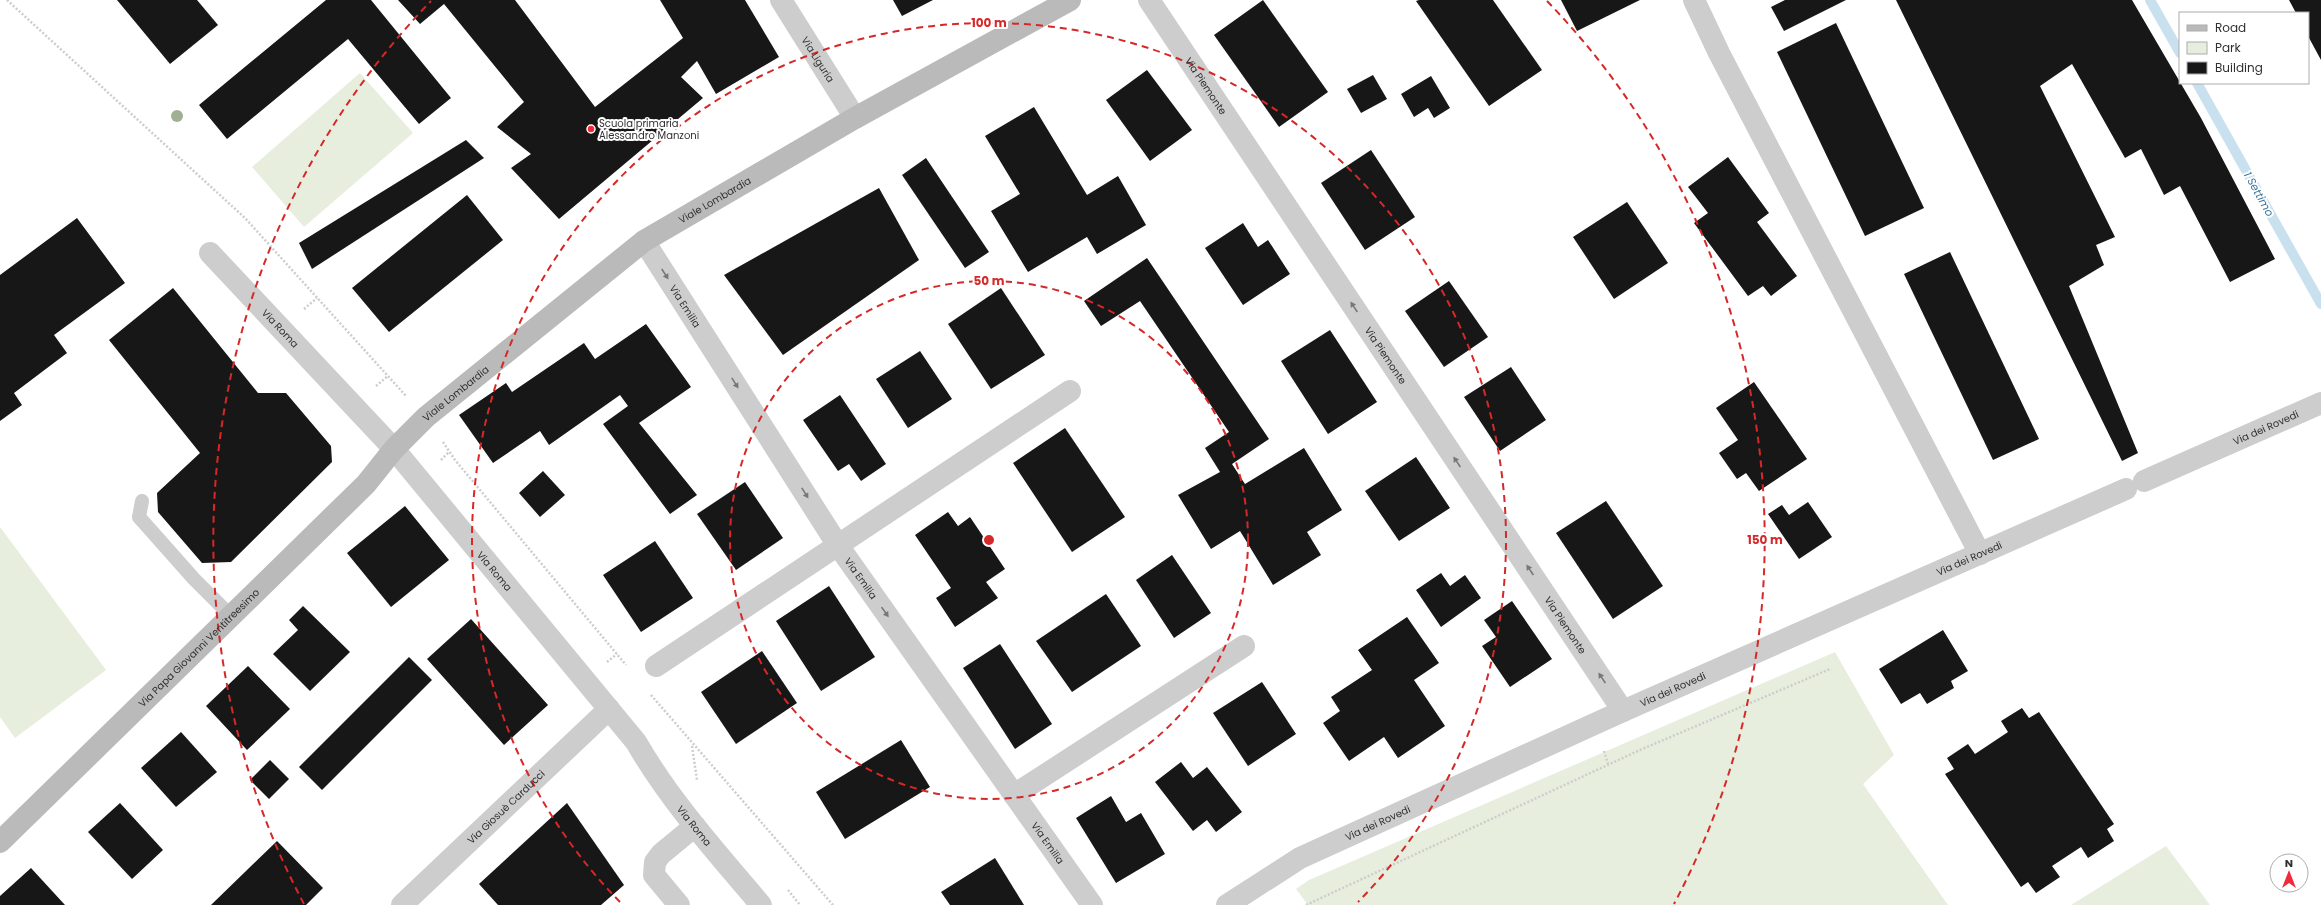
<svg xmlns="http://www.w3.org/2000/svg" width="2321" height="905" font-family="Poppins,sans-serif">
  <style>
    .green { fill: #e7eede }
    .lines { fill: none; stroke-linecap: round; stroke-linejoin: round }
    .stream { stroke: #c9e1ef; stroke-width: 10 }
    .building { fill: #171717 }
    .path { stroke: #cdcdcd; stroke-width: 2.5; stroke-dasharray: 2 2; stroke-linecap: butt }
    .lane { stroke: #cdcdcd; stroke-width: 14 }
    .street { stroke: #cdcdcd; stroke-width: 22 }
    .secondary { stroke: #bababa; stroke-width: 22 }
    .tree { fill: #a1b093 }
    .oneway { fill: #777 }
    .ring { fill: none; stroke: #d62828; stroke-width: 2; stroke-dasharray: 7 5 }
    .poi-dot { fill: #f1293c; stroke: #fff; stroke-width: 1.5 }
    .labels { text-anchor: middle; dominant-baseline: central; stroke-width: 4; stroke-linejoin: round; paint-order: stroke }
    .street-label { font-size: 10px; fill: #303030; stroke: #fff }
    .poi-label { font-size: 10px; fill: #303030; stroke: #fff; text-anchor: start }
    .water-label { font-size: 11px; font-style: italic; fill: #387599; stroke: #fff }
    .centre { fill: #d62828; stroke: #fff; stroke-width: 2 }
    .ring-label { font-size: 12px; text-anchor: middle; font-weight: bold; fill: #d62828; stroke: #fff; stroke-width: 4; stroke-linejoin: round; paint-order: stroke }
  </style>
  <rect width="100%" height="100%" fill="#fff"/>
  <g class="green">
    <polygon points="360,73 413,133 304,227 252,167"/>
    <polygon points="0,527 106,670 15,738 0,717"/>
    <polygon points="1835,652 1894,755 1863,784 1948,905 1308,905 1296,889 1309,880"/>
    <polygon points="2166,846 2210,905 2071,905"/>
  </g>
  <g class="lines">
    <g class="stream">
      <polyline points="2150,0 2180,53"/>
      <polyline points="2197,83 2321,304"/>
    </g>
  </g>
  <g class="building">
    <polygon points="117,0 197,0 218,25 170,64"/>
    <polygon points="326,0 371,0 451,98 419,124 348,39 227,139 199,105"/>
    <polygon points="398,0 515,0 595,107 683,38 660,0 745,0 779,57 716,94 697,61 681,77 703,98 559,219 511,168 531,154 497,127 524,102 444,4 420,24"/>
    <polygon points="893,0 933,0 902,16"/>
    <polygon points="1263,0 1328,92 1279,127 1214,35"/>
    <polygon points="1419,0 1493,0 1542,70 1489,106 1416,1"/>
    <polygon points="1561,0 1640,0 1577,31"/>
    <polygon points="1785,0 1846,0 1784,31 1771,7"/>
    <polygon points="1896,0 2132,0 2201,118 2275,259 2230,282 2180,186 2164,195 2141,149 2125,158 2072,64 2040,86 2115,237 2096,245 2104,265 2069,286 2138,453 2122,461"/>
    <polygon points="2289,0 2321,0 2321,60 2308,36 2308,13 2296,13"/>
    <polygon points="1836,23 1924,208 1865,236 1777,52"/>
    <polygon points="1147,70 1192,130 1150,161 1106,100"/>
    <polygon points="1373,75 1387,99 1361,113 1347,89"/>
    <polygon points="1431,76 1450,108 1434,118 1428,108 1414,117 1401,94"/>
    <polygon points="1034,107 1087,195 1118,176 1146,225 1097,254 1087,237 1028,272 991,211 1020,194 985,136"/>
    <polygon points="466,140 484,158 312,269 299,243"/>
    <polygon points="1371,150 1415,217 1365,250 1321,183"/>
    <polygon points="1728,157 1769,213 1757,222 1797,276 1771,296 1763,286 1748,296 1694,223 1708,213 1688,187"/>
    <polygon points="926,158 989,252 965,268 902,175"/>
    <polygon points="879,188 919,260 783,355 724,275"/>
    <polygon points="467,195 503,240 389,332 352,288"/>
    <polygon points="1627,202 1668,263 1614,299 1573,237"/>
    <polygon points="77,218 125,283 54,335 67,353 14,393 22,405 0,421 0,275"/>
    <polygon points="1243,223 1258,247 1268,240 1290,274 1243,305 1205,248"/>
    <polygon points="1950,252 2039,439 1993,460 1904,274"/>
    <polygon points="1147,258 1269,439 1232,464 1245,484 1304,448 1342,510 1307,532 1321,555 1273,585 1240,531 1211,549 1178,495 1220,472 1205,448 1229,432 1140,301 1101,326 1084,301"/>
    <polygon points="1449,281 1488,337 1444,367 1405,311"/>
    <polygon points="173,288 258,393 286,393 331,446 332,462 231,562 202,563 158,512 157,493 200,453 109,340"/>
    <polygon points="1001,288 1045,355 991,389 948,324"/>
    <polygon points="646,324 691,387 639,423 697,495 670,514 603,424 628,406 620,395 549,445 540,431 493,463 459,415 506,383 512,392 584,343 595,359"/>
    <polygon points="1330,330 1377,402 1328,434 1281,361"/>
    <polygon points="920,351 952,399 908,428 876,379"/>
    <polygon points="1511,367 1546,420 1500,451 1464,397"/>
    <polygon points="1754,382 1807,459 1759,491 1746,473 1737,479 1719,453 1738,440 1716,408"/>
    <polygon points="840,395 886,464 861,481 849,464 838,471 803,420"/>
    <polygon points="1065,428 1125,517 1072,552 1013,463"/>
    <polygon points="1416,457 1450,508 1399,541 1365,491"/>
    <polygon points="543,471 565,495 540,517 519,493"/>
    <polygon points="745,482 783,538 736,570 697,514"/>
    <polygon points="1606,501 1663,586 1613,619 1556,533"/>
    <polygon points="1808,502 1832,537 1799,559 1768,514 1782,505 1789,515"/>
    <polygon points="405,506 449,560 391,607 347,553"/>
    <polygon points="948,512 958,526 970,517 1005,569 986,582 998,598 955,627 936,598 951,588 915,535"/>
    <polygon points="655,541 693,598 641,632 603,575"/>
    <polygon points="1172,555 1211,613 1174,638 1136,580"/>
    <polygon points="1441,573 1450,586 1465,575 1481,598 1441,627 1416,590"/>
    <polygon points="829,586 875,657 821,691 776,621"/>
    <polygon points="1106,594 1141,646 1072,692 1036,641"/>
    <polygon points="1512,601 1552,659 1510,687 1482,646 1496,637 1484,620"/>
    <polygon points="303,606 350,652 310,691 273,654 298,630 289,620"/>
    <polygon points="1407,617 1439,663 1414,680 1445,726 1398,758 1384,737 1349,761 1323,723 1340,711 1331,697 1372,670 1358,650"/>
    <polygon points="471,619 548,705 504,745 427,659"/>
    <polygon points="1943,630 1968,671 1951,681 1954,688 1927,704 1920,693 1901,704 1879,669"/>
    <polygon points="1000,644 1052,724 1015,749 963,668"/>
    <polygon points="762,651 797,703 736,744 701,692"/>
    <polygon points="409,657 432,680 322,790 299,767"/>
    <polygon points="248,666 290,709 247,750 206,706"/>
    <polygon points="1262,682 1296,734 1248,766 1213,713"/>
    <polygon points="2022,708 2029,718 2039,712 2114,824 2107,829 2114,841 2088,858 2081,847 2052,866 2060,877 2036,893 2028,882 2021,887 1945,774 1954,769 1947,758 1968,744 1975,754 2008,732 2001,721"/>
    <polygon points="181,732 217,772 176,807 141,768"/>
    <polygon points="901,740 930,787 845,839 816,792"/>
    <polygon points="270,760 289,779 269,799 250,780"/>
    <polygon points="1181,762 1193,778 1207,767 1242,812 1216,832 1207,820 1193,831 1155,782"/>
    <polygon points="1111,796 1126,822 1141,813 1165,854 1116,883 1076,818"/>
    <polygon points="120,803 163,850 132,879 88,832"/>
    <polygon points="567,803 624,885 601,905 498,905 479,884"/>
    <polygon points="277,841 323,888 306,905 211,905"/>
    <polygon points="995,858 1024,905 950,905 941,892"/>
    <polygon points="31,868 65,905 0,905 0,896"/>
  </g>
  <g class="lines">
    <g class="path">
      <polyline points="7,0 245,218 406,396"/>
      <polyline points="304,309 317,298"/>
      <polyline points="376,386 388,376"/>
      <polyline points="443,442 455,460 626,665"/>
      <polyline points="441,460 449,452"/>
      <polyline points="607,662 617,654"/>
      <polyline points="651,695 833,905"/>
      <polyline points="692,746 697,780"/>
      <polyline points="1604,751 1608,764"/>
      <polyline points="788,890 800,905"/>
      <polyline points="1306,905 1640,750 1830,669"/>
    </g>
    <polyline class="lane" points="142,501 139,517 194,579 231,616"/>
    <g class="street">
      <path id="s1" d="M781,0L855,118"/>
      <path id="s2" d="M1149,0L1623,711"/>
      <polyline points="1694,0 1719,53 1980,554"/>
      <path id="s3" d="M644,241L837,544L1092,905"/>
      <path id="s4" d="M210,253L394,449L636,742C670,801 717,853 761,905"/>
      <path id="s5" d="M2144,481L2321,403"/>
      <polyline points="656,666 1070,391"/>
      <polyline points="1014,795 1244,646"/>
      <path id="s6" d="M402,905L609,709"/>
      <polyline points="679,905 654,875 655,862 661,854 695,826"/>
      <path id="s7" d="M1227,905L1300,858L1623,711L2126,489"/>
    </g>
    <path class="secondary" id="s8" d="M0,842L366,484L394,449L426,417L644,241L855,118L1070,0"/>
  </g>
  <circle class="tree" cx="177" cy="116" r="6"/>
  <defs><path id="oneway-solid" d="M-6-.8H1V-3.2L6.5 0L1 3.2V.8H-6Z"/></defs>
  <g class="oneway">
    <use href="#oneway-solid" transform="translate(665 274) rotate(57)"/>
    <use href="#oneway-solid" transform="translate(1354 307) rotate(-124)"/>
    <use href="#oneway-solid" transform="translate(735 383) rotate(58)"/>
    <use href="#oneway-solid" transform="translate(1457 462) rotate(-124)"/>
    <use href="#oneway-solid" transform="translate(805 493) rotate(58)"/>
    <use href="#oneway-solid" transform="translate(1530 570) rotate(-124)"/>
    <use href="#oneway-solid" transform="translate(885 612) rotate(55)"/>
    <use href="#oneway-solid" transform="translate(1602 678) rotate(-124)"/>
  </g>
  <g class="ring">
    <circle cx="989" cy="540" r="259"/>
    <path d="M620 902A517 517 0 1 1 1358 902"/>
    <path d="M304 904A776 776 0 0 1 431 1M1547 1A776 776 0 0 1 1674 904"/>
  </g>
  <circle class="poi-dot" cx="591" cy="129" r="4"/>
  <g class="labels">
    <g class="street-label">
      <text stroke="none"><textPath href="#s1" startOffset="70">Via Liguria</textPath></text>
      <text stroke="none"><textPath href="#s2" startOffset="103">Via Piemonte</textPath></text>
      <text stroke="none"><textPath href="#s8" startOffset="964">Viale Lombardia</textPath></text>
      <text stroke="none"><textPath href="#s3" startOffset="77">Via Emilia</textPath></text>
      <text stroke="none"><textPath href="#s4" startOffset="103">Via Roma</textPath></text>
      <text stroke="none"><textPath href="#s2" startOffset="427">Via Piemonte</textPath></text>
      <text stroke="none"><textPath href="#s8" startOffset="640">Viale Lombardia</textPath></text>
      <text stroke="none"><textPath href="#s5" startOffset="133">Via dei Rovedi</textPath></text>
      <text stroke="none"><textPath href="#s7" startOffset="820">Via dei Rovedi</textPath></text>
      <text stroke="none"><textPath href="#s4" startOffset="427">Via Roma</textPath></text>
      <text stroke="none"><textPath href="#s3" startOffset="401">Via Emilia</textPath></text>
      <text stroke="none"><textPath href="#s2" startOffset="751">Via Piemonte</textPath></text>
      <text stroke="none"><textPath href="#s8" startOffset="278">Via Papa Giovanni Ventitreesimo</textPath></text>
      <text stroke="none"><textPath href="#s7" startOffset="496">Via dei Rovedi</textPath></text>
      <text stroke="none"><textPath href="#s6" startOffset="143">Via Giosuè Carducci</textPath></text>
      <text stroke="none"><textPath href="#s7" startOffset="172">Via dei Rovedi</textPath></text>
      <text stroke="none"><textPath href="#s4" startOffset="751">Via Roma</textPath></text>
      <text stroke="none"><textPath href="#s3" startOffset="725">Via Emilia</textPath></text>
    </g>
    <g class="poi-label">
      <text x="599" y="123">Scuola primaria<tspan x="599" dy="12">Alessandro Manzoni</tspan></text>
    </g>
    <g class="water-label">
      <text transform="translate(2259 194) rotate(61)">1 Settimo</text>
    </g>
  </g>
  <circle cx="989" cy="540" r="6" class="centre"/>
  <g class="ring-label">
    <text x="989" y="27">100 m</text>
    <text x="989" y="285">50 m</text>
    <text x="1765" y="544">150 m</text>
  </g>
  <rect x="2179" y="12" width="130" height="72" fill="#ffffff" stroke="#acacac"/>
  <rect x="2187" y="25" width="20" height="6" fill="#bababa" stroke="#acacac"/>
  <text x="2215" y="32" font-size="12" fill="#303030">Road</text>
  <rect x="2187" y="42" width="20" height="12" fill="#e7eede" stroke="#acacac"/>
  <text x="2215" y="52" font-size="12" fill="#303030">Park</text>
  <rect x="2187" y="62" width="20" height="12" fill="#171717" stroke="#acacac"/>
  <text x="2215" y="72" font-size="12" fill="#303030">Building</text>
  <g transform="translate(2289 873)"><circle r="19" fill="#ffffff" stroke="#acacac"/>
  <path d="M0-3L7 15L0 10L-7 15Z" fill="#f1293c"/>
  <text y="-6" font-size="11" font-weight="bold" text-anchor="middle" fill="#303030">N</text>
  </g>
</svg>
